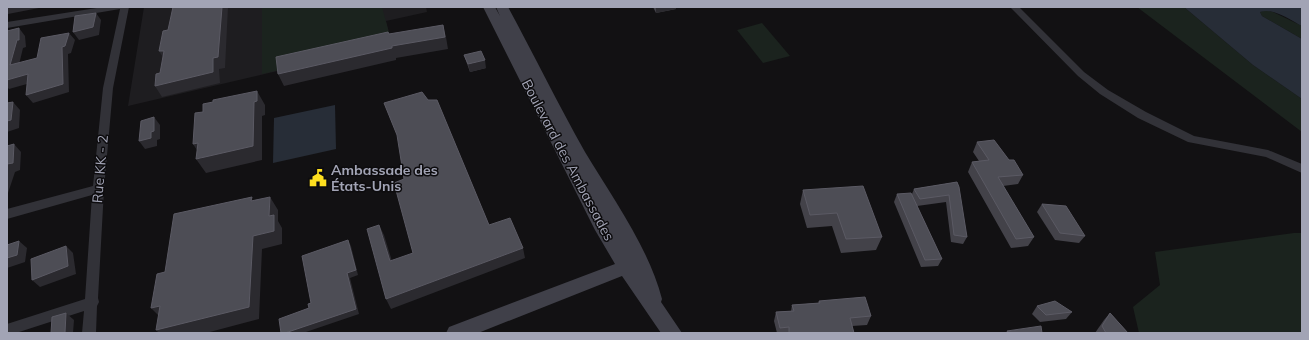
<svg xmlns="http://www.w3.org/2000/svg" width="1309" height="340" font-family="Mulish,sans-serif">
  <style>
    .built { fill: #1e1d20 }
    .green { fill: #1b231e }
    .water { fill: #272d37 }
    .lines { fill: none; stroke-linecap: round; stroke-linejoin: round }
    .street { fill: #323238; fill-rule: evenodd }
    .secondary { fill: #404049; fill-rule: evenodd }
    .wall { fill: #434249 }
    .shaded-wall { fill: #2b2a2f }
    .building { fill: #4d4d55; stroke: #5b5a64 }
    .labels { text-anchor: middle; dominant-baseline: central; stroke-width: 3; stroke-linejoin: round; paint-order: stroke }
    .street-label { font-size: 14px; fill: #a2a4b5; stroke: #0d0c0e }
    .poi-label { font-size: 14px; font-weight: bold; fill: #a2a4b5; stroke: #0d0c0e; text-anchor: start }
  </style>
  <rect width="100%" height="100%" fill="#121113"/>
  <polygon class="built" points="144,7 426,7 427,12 386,21 392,44 128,106"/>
  <g class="green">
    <polygon points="262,7 382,7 392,44 262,74"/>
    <polygon points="1137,7 1184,7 1253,65 1302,99 1302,132"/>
    <polygon points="1265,10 1273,12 1302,26 1302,39 1262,16 1260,12"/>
    <polygon points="762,23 790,56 763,63 737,30"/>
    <polygon points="1294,233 1302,233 1302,333 1139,333 1133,307 1160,285 1155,252"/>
  </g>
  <g class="water">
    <path d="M1184,7H1302V26C1290,20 1273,7 1260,12L1262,16L1302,39V99L1253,65Z"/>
    <polygon points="335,105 336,149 273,163 274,118"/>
  </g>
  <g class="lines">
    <g class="street">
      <polygon points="103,7 129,7 113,88 104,189 98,298 99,302 97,306 96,333 82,333 84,311 16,333 7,333 7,324 85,299 92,195 7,219 7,209 93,186 103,88 120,9 7,28 7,22"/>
      <polygon points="1010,7 1019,7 1084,72 1108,90 1146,112 1194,136 1268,150 1302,164 1302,173 1266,157 1188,142 1138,118 1100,94 1078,76"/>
    </g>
    <path class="secondary" d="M483,7H495L500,16L496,7H508C534,55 558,104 585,152C612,197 649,248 662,299L661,302L682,333H661L622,276L478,333H446L449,327L615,264L595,230Z"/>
  </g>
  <g class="wall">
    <polygon points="653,7 676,7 676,9 656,13"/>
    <polygon points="464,55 486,68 470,72"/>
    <polygon points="977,142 1009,160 1023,175 1018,184 1003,186 1034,237 1028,246 1011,248 968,172 972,162 979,161 973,152"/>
    <polygon points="957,182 967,237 963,244 951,242 946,202 917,206 942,259 938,266 921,267 894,202 897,194 912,194 914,189"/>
    <polygon points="803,190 882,237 876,250 841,253 832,226 807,228 800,204"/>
    <polygon points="1042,204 1085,236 1079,243 1055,240 1037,212"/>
    <polygon points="819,301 871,316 867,325 852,326 854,333 777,333 774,321 776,312 791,311 792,305 818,303"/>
    <polygon points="1037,306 1072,312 1066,319 1040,322 1032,314"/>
    <polygon points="1110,313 1128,333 1095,333 1104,320"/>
  </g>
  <g class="shaded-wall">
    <polygon points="7,7 44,7 8,14 7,12"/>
    <polygon points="222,7 228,7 225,68 219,69 220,83 162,97 155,86 213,58"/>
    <polygon points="656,7 676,7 676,9 656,13"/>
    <polygon points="96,13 101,20 99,35 79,40 73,32"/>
    <polygon points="443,25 446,37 448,49 396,58 396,60 284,86 278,74 393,46"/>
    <polygon points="19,28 25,36 26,47 23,48 17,73 10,65"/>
    <polygon points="69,33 75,40 71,53 68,54 69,92 33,103 26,95 62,47"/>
    <polygon points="159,51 164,51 166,62"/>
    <polygon points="485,60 486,68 470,72 468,64"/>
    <polygon points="28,74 34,82 9,89 7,87 7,80"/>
    <polygon points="257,91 265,105 265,115 262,116 262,160 206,173 196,159 202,158 193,144 198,143 254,102"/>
    <polygon points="13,102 20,110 19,128 7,132 7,121"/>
    <polygon points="154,117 160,125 160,139 157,140 157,146 145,149 139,141 151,132"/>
    <polygon points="14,144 21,152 20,170 15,172 7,196 7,165"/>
    <polygon points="270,197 278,210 278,221 282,228 282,244 262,249 259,319 206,333 159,333 156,330 253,236 269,216"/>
    <polygon points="379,225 384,235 395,271 390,261"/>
    <polygon points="348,240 351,246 358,275 350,278 359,314 303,333 285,333 347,273"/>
    <polygon points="19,241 27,248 25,262 7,268 7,258"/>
    <polygon points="66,246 73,253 76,274 40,287 32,280"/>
    <polygon points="523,248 525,258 391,309 386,299"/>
    <polygon points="160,306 163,320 151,308"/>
    <polygon points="66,313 74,320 73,333 65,333"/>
  </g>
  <g class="building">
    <polygon points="173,7 222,7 218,57 213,58 213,72 155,86 156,74 160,73 164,51 159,51 163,31 168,30"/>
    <polygon points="96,13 93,27 73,32 75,16"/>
    <polygon points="443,25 445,37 392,46 392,48 278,74 276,57 388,32 389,34"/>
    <polygon points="19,28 19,40 17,40 10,65 37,58 41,38 69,33 65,46 62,47 63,84 26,95 28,74 7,80 7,31"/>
    <polygon points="481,51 485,60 468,64 464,55"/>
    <polygon points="257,91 257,101 254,102 253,146 196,159 198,143 193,144 195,113 203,112 203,104 213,102 213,100"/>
    <polygon points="422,92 428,100 437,100 489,225 510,218 523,248 386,299 367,229 379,225 390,261 413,253 394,183 404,179 397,135 384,103"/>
    <polygon points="13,102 11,120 7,121 7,103"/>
    <polygon points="154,117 154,131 151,132 151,138 139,141 141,121"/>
    <polygon points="994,140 1009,160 1014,160 1023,175 998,177 1034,237 1016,239 972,162 989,160 977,142"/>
    <polygon points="14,144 13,163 7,164 7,165 7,146"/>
    <polygon points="957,182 959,187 967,237 954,235 949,195 920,199 914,189"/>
    <polygon points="863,186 882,237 846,239 837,213 810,215 803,190"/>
    <polygon points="911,193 942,259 925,260 897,194"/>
    <polygon points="252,197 251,201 270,197 269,216 274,215 274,231 253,236 249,307 156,330 160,306 151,308 157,274 165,272 174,214"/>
    <polygon points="1042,204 1066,206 1085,236 1060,233"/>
    <polygon points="348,240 356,270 347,273 356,309 285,333 281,333 279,319 309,308 308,304 311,303 302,256"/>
    <polygon points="19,241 17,255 7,258 7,245"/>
    <polygon points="66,246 68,266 32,280 31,259"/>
    <polygon points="865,297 871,316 850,318 854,333 789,333 789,327 780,328 776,312 794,311 792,305 820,303 819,301"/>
    <polygon points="1055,301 1072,312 1046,315 1037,306"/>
    <polygon points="66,313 65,333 51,333 52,317"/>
    <polygon points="1110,313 1128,333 1106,333 1102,326"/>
    <polygon points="1041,326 1042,333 1008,333 1007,331"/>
  </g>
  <defs>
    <g id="civic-bare" transform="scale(1.38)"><path d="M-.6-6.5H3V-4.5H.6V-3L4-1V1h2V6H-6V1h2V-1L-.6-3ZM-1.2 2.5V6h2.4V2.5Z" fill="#fedf1f" stroke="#0d0c0e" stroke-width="2.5" paint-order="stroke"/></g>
  </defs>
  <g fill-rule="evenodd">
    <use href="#civic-bare" x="318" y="178"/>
  </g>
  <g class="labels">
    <g class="street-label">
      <text transform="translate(568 160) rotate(62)">Boulevard des Ambassades</text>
      <text transform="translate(100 169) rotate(-85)">Rue KK - 2</text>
    </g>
    <g class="poi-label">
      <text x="331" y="170">Ambassade des<tspan x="331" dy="16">États-Unis</tspan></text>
    </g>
  </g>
  <rect width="1309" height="340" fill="none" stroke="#a2a4b5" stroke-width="16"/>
</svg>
